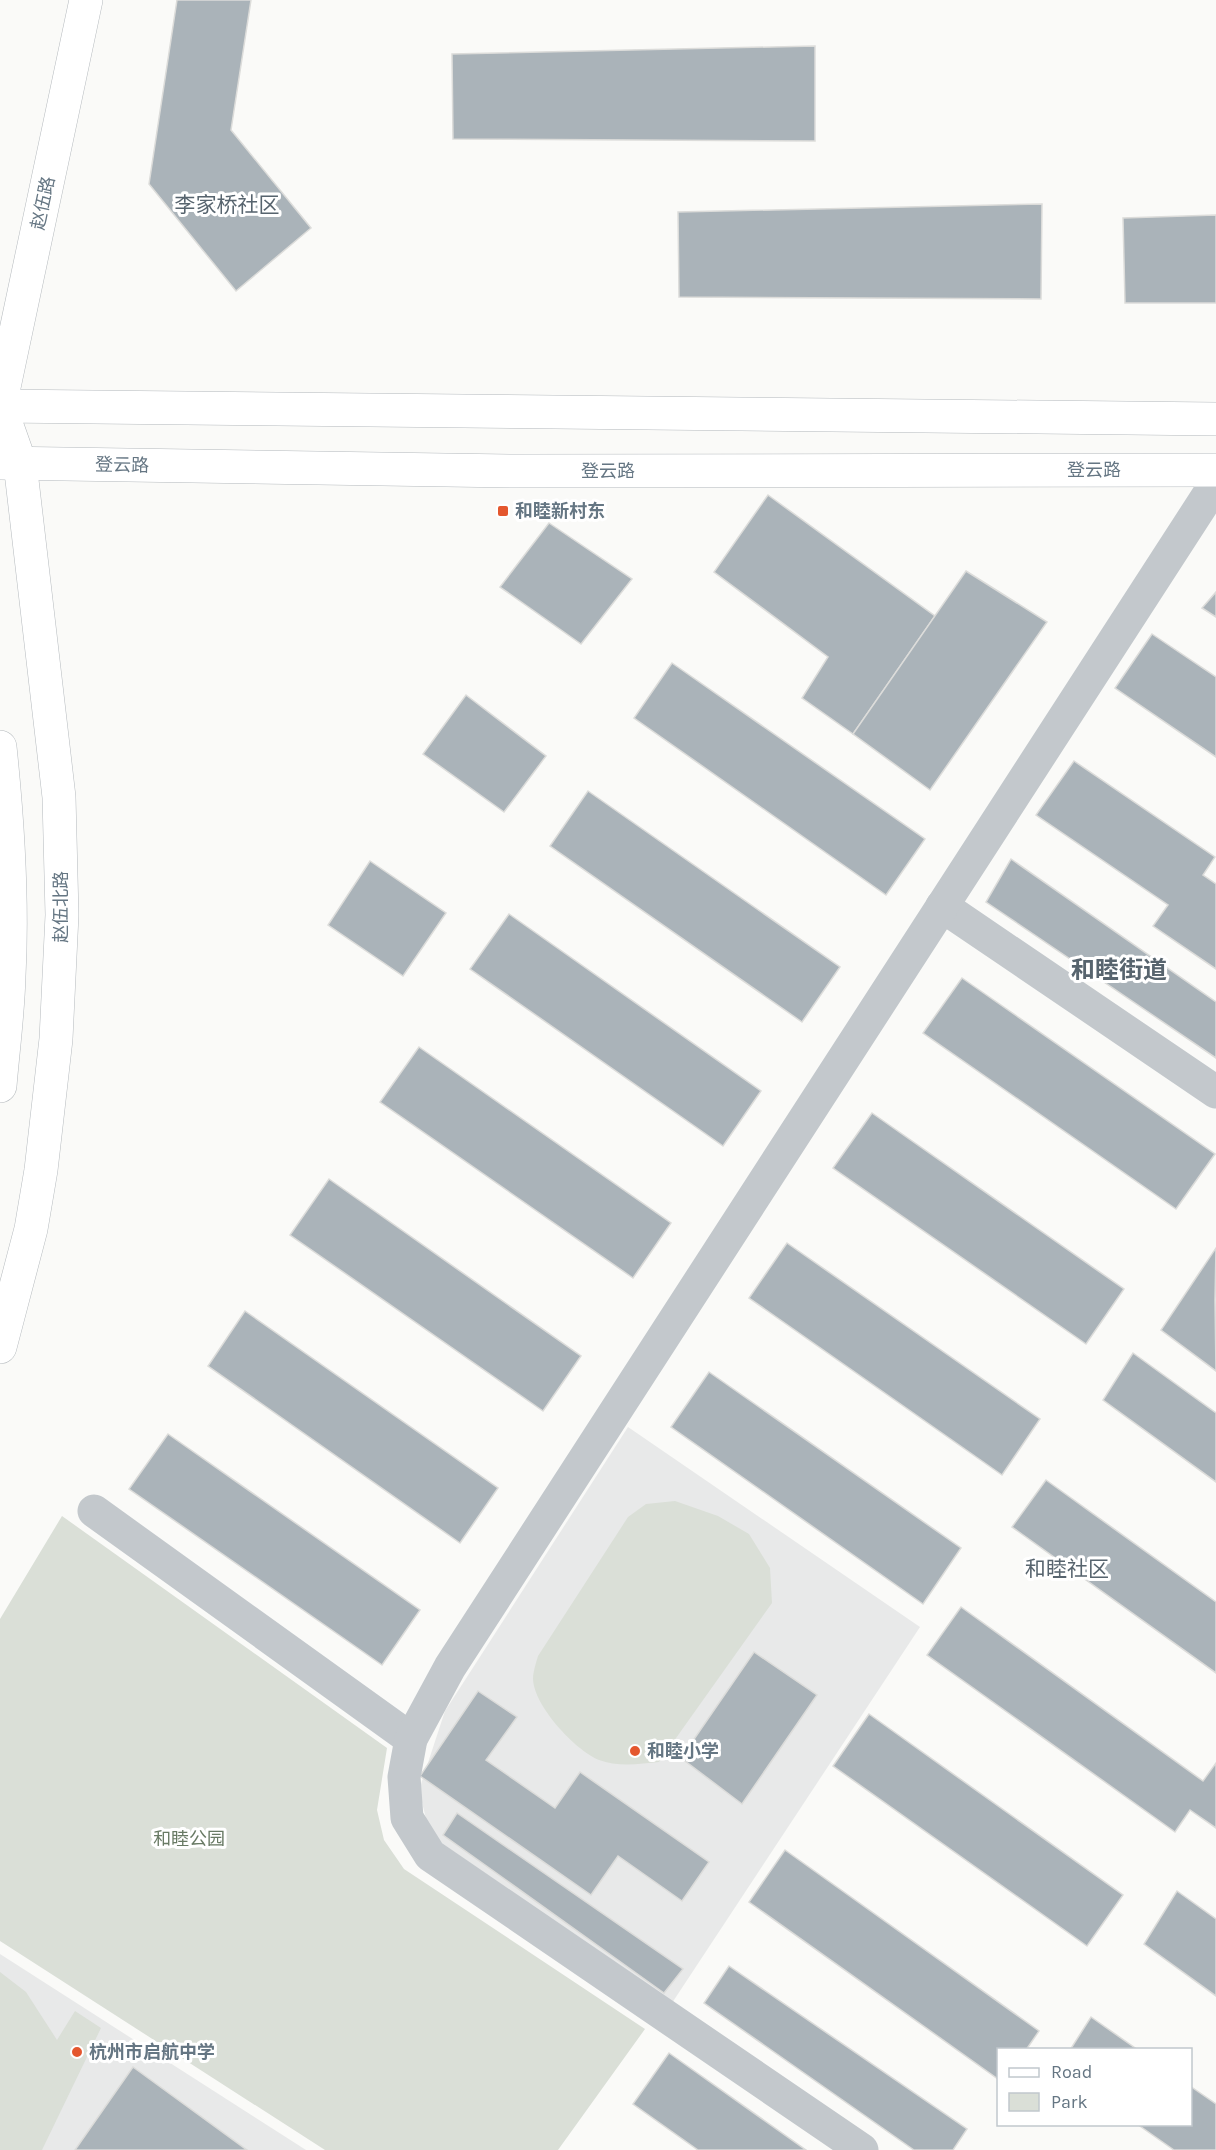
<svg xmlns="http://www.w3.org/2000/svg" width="1216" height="2150" font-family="Karla,'Noto Sans SC',sans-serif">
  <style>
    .built { fill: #e8e9e9 }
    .green { fill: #dadfd7 }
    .building { fill: #aab3b9; stroke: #dcdcda; stroke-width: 1.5 }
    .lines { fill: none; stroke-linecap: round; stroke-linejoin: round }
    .major-casing { stroke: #b5babe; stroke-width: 34 }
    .minor { stroke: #c3c8cc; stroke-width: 33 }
    .major { stroke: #fff; stroke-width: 33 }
    .poi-dot { fill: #e4572e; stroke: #fff; stroke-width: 2 }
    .labels { text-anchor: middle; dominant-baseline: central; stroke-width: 6; stroke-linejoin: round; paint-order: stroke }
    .street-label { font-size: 18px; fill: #657683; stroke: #fff }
    .poi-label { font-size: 18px; font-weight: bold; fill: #657683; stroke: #fff; text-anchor: start }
    .park-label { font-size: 18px; fill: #687a64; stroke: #fff }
    .quarter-label { font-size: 21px; fill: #57646e; stroke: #fff }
    .district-label { font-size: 24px; font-weight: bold; fill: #57646e; stroke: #fff }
  </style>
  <rect width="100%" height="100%" fill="#fafaf8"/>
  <g class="built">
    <polygon points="628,1427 920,1627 672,2003 430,1835 419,1790 445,1711"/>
    <polygon points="0,1954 306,2150 0,2150"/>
  </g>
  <g class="green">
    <path d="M675,1501L718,1516L749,1534L770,1568L772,1603L659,1762C640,1764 617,1767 599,1760C575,1750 534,1706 533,1679C533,1672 536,1663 538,1656L628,1517L646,1504Z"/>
    <polygon points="62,1516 387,1748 377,1810 384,1840 404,1869 645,2029 558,2150 325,2150 0,1941 0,1619"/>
    <polygon points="0,1972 26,1992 57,2040 75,2011 101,2028 42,2150 0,2150"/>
  </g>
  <g class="building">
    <polygon points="177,0 251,0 231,130 311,228 236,291 149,184"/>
    <polygon points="815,46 815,141 453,139 452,54"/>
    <polygon points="1042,204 1041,299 679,297 678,212"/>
    <polygon points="1216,215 1216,303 1125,303 1123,218"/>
    <polygon points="768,495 935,616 853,734 802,698 828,657 714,572"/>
    <polygon points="549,523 632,579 581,644 500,587"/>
    <polygon points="966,571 1047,622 930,790 853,734"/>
    <polygon points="1216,592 1216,617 1202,608"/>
    <polygon points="1152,634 1216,677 1216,757 1115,688"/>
    <polygon points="672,663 925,839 886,895 634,718"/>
    <polygon points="466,695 546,756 504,812 423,754"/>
    <polygon points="1074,761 1215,857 1203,875 1216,884 1216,969 1153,926 1168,905 1036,815"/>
    <polygon points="588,791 840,967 802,1022 550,846"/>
    <polygon points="1011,859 1216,1002 1216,1058 986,902"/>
    <polygon points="370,861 446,913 403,976 328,925"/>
    <polygon points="509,914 761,1091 723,1146 470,969"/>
    <polygon points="962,978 1215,1154 1176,1209 923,1033"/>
    <polygon points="419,1047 671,1223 633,1278 380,1102"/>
    <polygon points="872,1113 1124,1289 1086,1344 833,1168"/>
    <polygon points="329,1179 581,1356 543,1411 290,1235"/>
    <polygon points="787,1243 1040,1419 1002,1475 749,1298"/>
    <polygon points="1216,1248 1215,1300 1216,1371 1161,1330"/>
    <polygon points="245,1311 498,1488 460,1543 208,1366"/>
    <polygon points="1133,1353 1216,1413 1216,1482 1103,1400"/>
    <polygon points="709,1372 961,1548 923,1604 671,1427"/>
    <polygon points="168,1434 420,1610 382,1665 129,1489"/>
    <polygon points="1046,1480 1216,1602 1216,1673 1012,1527"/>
    <polygon points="961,1607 1203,1781 1216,1763 1216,1828 1190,1810 1175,1832 927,1655"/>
    <polygon points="754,1652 817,1695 742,1804 681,1758"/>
    <polygon points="478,1691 517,1717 486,1760 555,1808 580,1772 709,1862 682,1901 618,1856 591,1895 420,1776"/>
    <polygon points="869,1714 1123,1895 1087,1946 833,1766"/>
    <polygon points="457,1813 683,1969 664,1993 443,1835"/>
    <polygon points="785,1850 1039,2031 1026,2050 998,2050 998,2079 749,1902"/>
    <polygon points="1177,1891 1216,1919 1216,1996 1144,1944"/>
    <polygon points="729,1966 967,2129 953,2150 914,2150 704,2003"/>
    <polygon points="1091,2017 1138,2050 1070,2050"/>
    <polygon points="669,2053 806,2150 698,2150 633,2104"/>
    <polygon points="133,2067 247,2150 75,2150"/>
    <polygon points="1190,2086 1216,2104 1216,2150 1174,2150 1137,2124 1190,2124"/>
  </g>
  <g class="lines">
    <g class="major-casing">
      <g id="major">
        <polyline points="0,406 1216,419"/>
        <polyline points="0,406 86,0"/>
        <polyline points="0,463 515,471 1216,470"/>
        <path d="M0,747C8,823 13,900 9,976C8,1013 3,1050 0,1086"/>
        <polyline points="0,1347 31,1229 41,1170 56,1039 62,915 59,797 20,463 0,406"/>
      </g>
    </g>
    <g class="minor">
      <polyline points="942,906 1216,1092"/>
      <polyline points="94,1511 411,1739"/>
      <polyline points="862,2150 430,1855 407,1818 404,1777 411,1739 450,1667 1216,483"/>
    </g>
    <use href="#major" class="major"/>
  </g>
  <g class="poi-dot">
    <rect x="497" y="505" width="12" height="12" rx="3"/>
    <circle cx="635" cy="1751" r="6"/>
    <circle cx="77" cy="2052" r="6"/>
  </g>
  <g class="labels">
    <g class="street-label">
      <text transform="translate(43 203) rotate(-78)">赵伍路</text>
      <text transform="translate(122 465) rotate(1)">登云路</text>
      <text x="1094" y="470">登云路</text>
      <text x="608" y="471">登云路</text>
      <text transform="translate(61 907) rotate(-90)">赵伍北路</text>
    </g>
    <g class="poi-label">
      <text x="515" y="511">和睦新村东</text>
      <text x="647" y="1751">和睦小学</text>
      <text x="89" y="2052">杭州市启航中学</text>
    </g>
    <g class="park-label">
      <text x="189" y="1839">和睦公园</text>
    </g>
    <g class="quarter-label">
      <text x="227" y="205">李家桥社区</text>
      <text x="1067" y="1569">和睦社区</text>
    </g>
    <g class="district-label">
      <text x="1119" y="970">和睦街道</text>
    </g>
  </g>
  <rect x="997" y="2048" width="195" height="78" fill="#ffffff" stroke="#c1c8cd" stroke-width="1.5"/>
  <rect x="1009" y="2068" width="30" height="9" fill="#ffffff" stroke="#c1c8cd" stroke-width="1.5"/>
  <text x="1051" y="2078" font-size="18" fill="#657683">Road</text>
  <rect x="1009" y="2093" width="30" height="18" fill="#dadfd7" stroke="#c1c8cd" stroke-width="1.5"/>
  <text x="1051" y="2108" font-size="18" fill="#657683">Park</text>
</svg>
